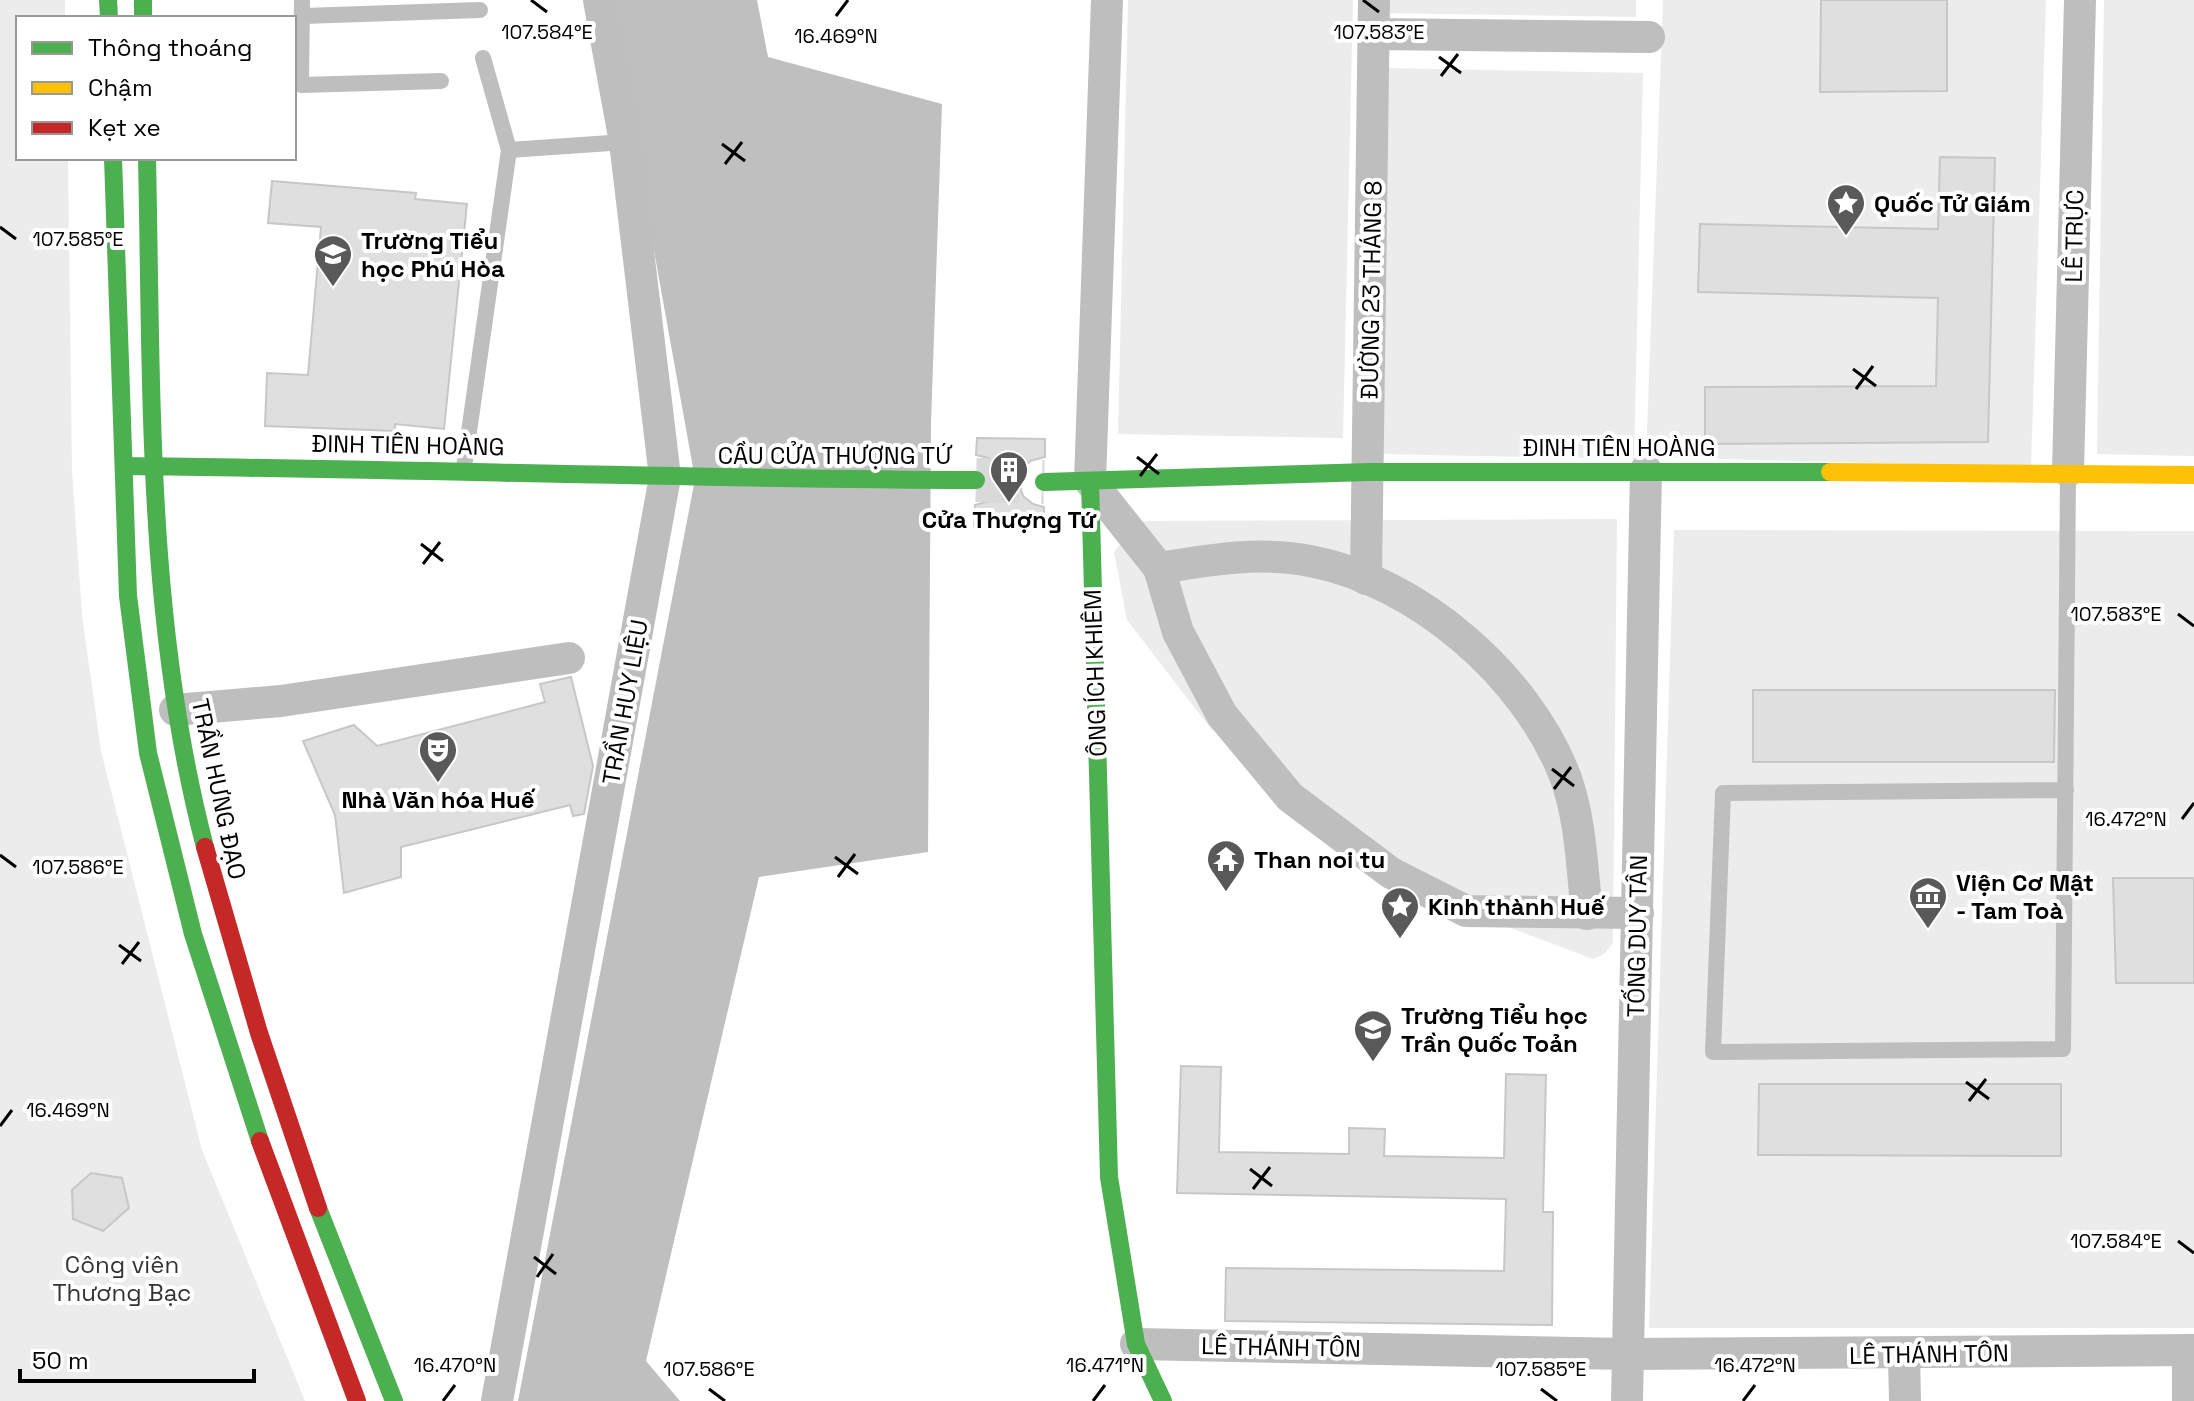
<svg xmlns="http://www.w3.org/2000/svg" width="2194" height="1401" font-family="'Space Grotesk',sans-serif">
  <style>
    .green { fill: #ececec }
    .water { fill: #bfbfbf }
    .building { fill: #dfdfdf; stroke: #c7c7c7; stroke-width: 2 }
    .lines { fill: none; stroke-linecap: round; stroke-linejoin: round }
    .secondary-tunnel { stroke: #d9d9d9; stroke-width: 44; stroke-dasharray: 44 22; stroke-linecap: butt }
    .lane { stroke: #bebebe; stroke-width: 16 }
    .street { stroke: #bebebe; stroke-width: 32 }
    .fast { stroke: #4caf50; stroke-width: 18 }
    .slow { stroke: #ffc107; stroke-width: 18 }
    .jam { stroke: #c62828; stroke-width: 18 }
    .ticks { fill: none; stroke: #000; stroke-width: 3 }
    .labels { text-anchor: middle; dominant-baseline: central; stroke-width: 8; stroke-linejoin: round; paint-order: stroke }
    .poi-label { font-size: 24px; font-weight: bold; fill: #000; stroke: #fff; text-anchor: start }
    .street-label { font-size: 24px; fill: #000; stroke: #fff }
    .park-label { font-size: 24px; fill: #333; stroke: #fff }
    .ticks-label { font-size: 20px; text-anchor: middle; fill: #000; stroke: #fff; stroke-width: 8; stroke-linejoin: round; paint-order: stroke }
  </style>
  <rect width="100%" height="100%" fill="#fff"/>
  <g class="green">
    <polygon points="0,0 65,0 65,18 18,18 18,158 68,158 72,470 82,615 101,751 202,1150 305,1401 0,1401"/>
    <polygon points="1128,0 1353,0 1343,438 1118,434"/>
    <polygon points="1380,0 1636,0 1636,17 1380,13"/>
    <polygon points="1663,0 2046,0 2031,467 1646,457"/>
    <polygon points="2104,0 2194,0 2194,456 2097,454"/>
    <polygon points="1387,68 1643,73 1634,459 1378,454"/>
    <polygon points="1617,519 1613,943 1604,954 1593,959 1466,911 1255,753 1211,729 1127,620 1114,552 1138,521"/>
    <polygon points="1674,530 2194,531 2194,1328 1649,1328"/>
  </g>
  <polygon class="water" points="609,0 757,0 768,57 942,104 931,423 928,852 759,877 646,1361 680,1401 518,1401 695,479"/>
  <g class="building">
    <polygon points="1821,0 1947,0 1947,91 1820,92"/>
    <polygon points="1940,157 1995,158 1988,442 1705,444 1705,387 1936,386 1938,298 1698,292 1700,224 1938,229"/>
    <polygon points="272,181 416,193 415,199 467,204 444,429 395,424 395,431 265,426 267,373 308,375 321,227 268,223"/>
    <polygon points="977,438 1045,439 1045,457 1030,461 1022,471 1019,482 1023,496 1033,504 1044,507 1044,526 974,526 975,505 989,501 997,493 1001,481 997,467 988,458 976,455"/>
    <polygon points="571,677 593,766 584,814 573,816 570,805 401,847 401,877 344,893 335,815 303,741 354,725 377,746 545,702 540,684"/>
    <polygon points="1753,690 2055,690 2054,762 1753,762"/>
    <polygon points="2113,878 2194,878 2194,983 2116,983"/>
    <polygon points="1181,1066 1221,1067 1219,1152 1349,1154 1349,1128 1385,1129 1384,1156 1504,1158 1506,1074 1546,1075 1543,1212 1553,1212 1552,1325 1225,1321 1226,1268 1504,1271 1506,1199 1177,1193"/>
    <polygon points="1759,1084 2061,1084 2061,1156 1758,1155"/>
    <polygon points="91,1173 122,1178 129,1208 103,1231 73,1219 72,1190"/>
  </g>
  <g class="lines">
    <polyline class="secondary-tunnel" points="976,480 1044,482"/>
    <g class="lane">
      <polyline points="302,0 301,85 441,81"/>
      <polyline points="303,16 480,10"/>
      <polyline points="509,150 625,142"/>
      <polyline points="464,467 509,150 483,58"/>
      <polyline points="2066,790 1723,793 1713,1052 2063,1049 2068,475"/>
    </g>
    <g class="street">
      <polyline points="1107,0 1090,481 1159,568 1178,632 1222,715 1290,797 1391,873 1466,911 1638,913"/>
      <polyline points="1373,34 1649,37"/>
      <polyline points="2068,471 2080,0"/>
      <path d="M1159,568C1209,560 1259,551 1310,561C1417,581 1526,675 1565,776C1581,819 1582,869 1587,914"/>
      <polyline points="1366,579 1374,0"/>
      <polyline points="175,710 281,701 569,658"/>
      <polyline points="1136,1344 1626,1354 2194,1350"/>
      <polyline points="2188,1350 2188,1401"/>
      <polyline points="1904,1355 1905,1401"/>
      <polyline points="497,1401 665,477 625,142 599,0"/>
      <polyline points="1627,1401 1646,470"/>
    </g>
    <g class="fast">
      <polyline points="108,0 109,18"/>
      <polyline points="143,0 143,18"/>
      <polyline points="113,158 128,596 148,753 193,934 260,1141"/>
      <path d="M147,158C152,389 146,622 205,847"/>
      <path d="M126,466C409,469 693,479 976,480"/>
      <polyline points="1090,481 1109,1177 1136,1344 1163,1401"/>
      <polyline points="1044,482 1369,472 1830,472"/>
      <polyline points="318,1208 394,1401"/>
    </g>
    <polyline class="slow" points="1830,472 2194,475"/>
    <g class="jam">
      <polyline points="205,847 259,1033 318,1208"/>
      <polyline points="260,1141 357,1401"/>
    </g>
  </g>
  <path class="ticks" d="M531,0L547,12M1363,0L1379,12M836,16L848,0M1439,57L1461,73M1441,76L1458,54M722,144L745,161M725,164L742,142M0,227L16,239M1853,369L1876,386M1856,389L1873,366M1137,457L1159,474M1140,476L1157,454M421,544L443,561M423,564L440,542M2178,614L2194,626M1552,769L1574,786M1554,789L1571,767M2182,819L2194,803M0,855L16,867M835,857L858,874M838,877L855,854M119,945L141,961M122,964L139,942M1966,1082L1989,1099M1969,1101L1986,1079M0,1126L12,1110M1250,1169L1272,1186M1253,1189L1270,1167M2178,1241L2194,1253M534,1257L556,1274M537,1277L553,1254M709,1389L725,1401M1541,1389L1557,1401M443,1401L455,1385M1093,1401L1105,1385M1743,1401L1755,1385"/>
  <defs>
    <g id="sight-pin" transform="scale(2)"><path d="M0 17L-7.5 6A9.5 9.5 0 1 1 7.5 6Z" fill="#595959" stroke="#fff"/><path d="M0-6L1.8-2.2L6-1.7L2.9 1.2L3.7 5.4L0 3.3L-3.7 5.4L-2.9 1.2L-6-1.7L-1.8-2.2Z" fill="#fff"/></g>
    <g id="school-pin" transform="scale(2)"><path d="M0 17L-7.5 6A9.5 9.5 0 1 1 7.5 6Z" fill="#595959" stroke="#fff"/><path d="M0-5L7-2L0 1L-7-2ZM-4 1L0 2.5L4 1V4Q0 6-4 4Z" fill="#fff"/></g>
    <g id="building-pin" transform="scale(2)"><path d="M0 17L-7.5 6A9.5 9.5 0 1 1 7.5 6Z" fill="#595959" stroke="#fff"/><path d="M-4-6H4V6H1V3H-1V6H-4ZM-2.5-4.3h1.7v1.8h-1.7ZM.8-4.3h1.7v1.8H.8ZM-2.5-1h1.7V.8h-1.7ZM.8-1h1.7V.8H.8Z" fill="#fff"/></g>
    <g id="theatre-pin" transform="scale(2)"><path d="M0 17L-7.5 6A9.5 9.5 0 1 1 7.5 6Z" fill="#595959" stroke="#fff"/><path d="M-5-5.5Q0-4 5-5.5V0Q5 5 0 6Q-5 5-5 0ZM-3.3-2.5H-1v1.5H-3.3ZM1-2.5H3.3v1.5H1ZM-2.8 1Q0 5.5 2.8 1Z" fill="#fff"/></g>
    <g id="temple-pin" transform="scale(2)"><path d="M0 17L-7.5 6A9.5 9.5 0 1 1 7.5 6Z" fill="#595959" stroke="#fff"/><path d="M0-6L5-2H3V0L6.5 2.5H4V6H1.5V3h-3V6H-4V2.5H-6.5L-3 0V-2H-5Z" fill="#fff"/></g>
    <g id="museum-pin" transform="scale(2)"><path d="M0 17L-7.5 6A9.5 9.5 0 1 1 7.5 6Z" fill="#595959" stroke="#fff"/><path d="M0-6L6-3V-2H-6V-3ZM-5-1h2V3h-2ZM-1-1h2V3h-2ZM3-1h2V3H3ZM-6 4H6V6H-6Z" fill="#fff"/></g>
  </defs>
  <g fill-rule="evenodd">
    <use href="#sight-pin" x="1846" y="203"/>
    <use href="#school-pin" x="333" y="254"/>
    <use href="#building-pin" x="1009" y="470"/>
    <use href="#theatre-pin" x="438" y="750"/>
    <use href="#temple-pin" x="1226" y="859"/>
    <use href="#museum-pin" x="1928" y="896"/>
    <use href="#sight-pin" x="1400" y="906"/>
    <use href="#school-pin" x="1373" y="1029"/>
  </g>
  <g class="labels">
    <g class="poi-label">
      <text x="1874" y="203">Quốc Tử Giám</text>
      <text x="361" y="240">Trường Tiểu<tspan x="361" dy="28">học Phú Hòa</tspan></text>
      <text x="1009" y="519" text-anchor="middle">Cửa Thượng Tứ</text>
      <text x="438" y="799" text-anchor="middle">Nhà Văn hóa Huế</text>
      <text x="1254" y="859">Than noi tu</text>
      <text x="1956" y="882">Viện Cơ Mật<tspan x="1956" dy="28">- Tam Toà</tspan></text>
      <text x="1428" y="906">Kinh thành Huế</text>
      <text x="1401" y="1015">Trường Tiểu học<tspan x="1401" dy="28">Trần Quốc Toản</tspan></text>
    </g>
    <g class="street-label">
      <text transform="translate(2074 236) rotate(-89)">LÊ TRỰC</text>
      <text transform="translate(1371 290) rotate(-89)">ĐƯỜNG 23 THÁNG 8</text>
      <text transform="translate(408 445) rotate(1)">ĐINH TIÊN HOÀNG</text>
      <text x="1619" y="447">ĐINH TIÊN HOÀNG</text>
      <text x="835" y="455">CẦU CỬA THƯỢNG TỨ</text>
      <text transform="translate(1095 673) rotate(-92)">ÔNG ÍCH KHIÊM</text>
      <text transform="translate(625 702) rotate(-80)">TRẦN HUY LIỆU</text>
      <text transform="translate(219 789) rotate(78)">TRẦN HƯNG ĐẠO</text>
      <text transform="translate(1637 936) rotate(-89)">TỐNG DUY TÂN</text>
      <text transform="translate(1281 1347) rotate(1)">LÊ THÁNH TÔN</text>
      <text transform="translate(1929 1354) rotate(-1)">LÊ THÁNH TÔN</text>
    </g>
    <g class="park-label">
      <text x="122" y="1264">Công viên<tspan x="122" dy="28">Thương Bạc</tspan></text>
    </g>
  </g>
  <g class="ticks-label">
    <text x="547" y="39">107.584°E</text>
    <text x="1379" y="39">107.583°E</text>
    <text x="836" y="43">16.469°N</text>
    <text x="78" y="246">107.585°E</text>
    <text x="2116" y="621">107.583°E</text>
    <text x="2126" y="826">16.472°N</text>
    <text x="78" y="874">107.586°E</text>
    <text x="68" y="1117">16.469°N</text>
    <text x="2116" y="1248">107.584°E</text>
    <text x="455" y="1372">16.470°N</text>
    <text x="1105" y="1372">16.471°N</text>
    <text x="1755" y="1372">16.472°N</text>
    <text x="709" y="1376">107.586°E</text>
    <text x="1541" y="1376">107.585°E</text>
  </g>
  <rect x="16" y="16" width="280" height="144" fill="#ffffff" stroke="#999999" stroke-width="2"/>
  <rect x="32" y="42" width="40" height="12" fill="#4caf50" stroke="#999999" stroke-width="2"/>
  <text x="88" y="56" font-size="24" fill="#000000">Thông thoáng</text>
  <rect x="32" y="82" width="40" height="12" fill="#ffc107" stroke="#999999" stroke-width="2"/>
  <text x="88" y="96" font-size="24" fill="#000000">Chậm</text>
  <rect x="32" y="122" width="40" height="12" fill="#c62828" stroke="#999999" stroke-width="2"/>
  <text x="88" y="136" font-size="24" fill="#000000">Kẹt xe</text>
  <path d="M20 1369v12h234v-12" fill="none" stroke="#000000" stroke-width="4"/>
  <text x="32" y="1369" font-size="24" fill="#000000" stroke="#ffffff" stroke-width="6" paint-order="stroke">50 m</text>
</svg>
